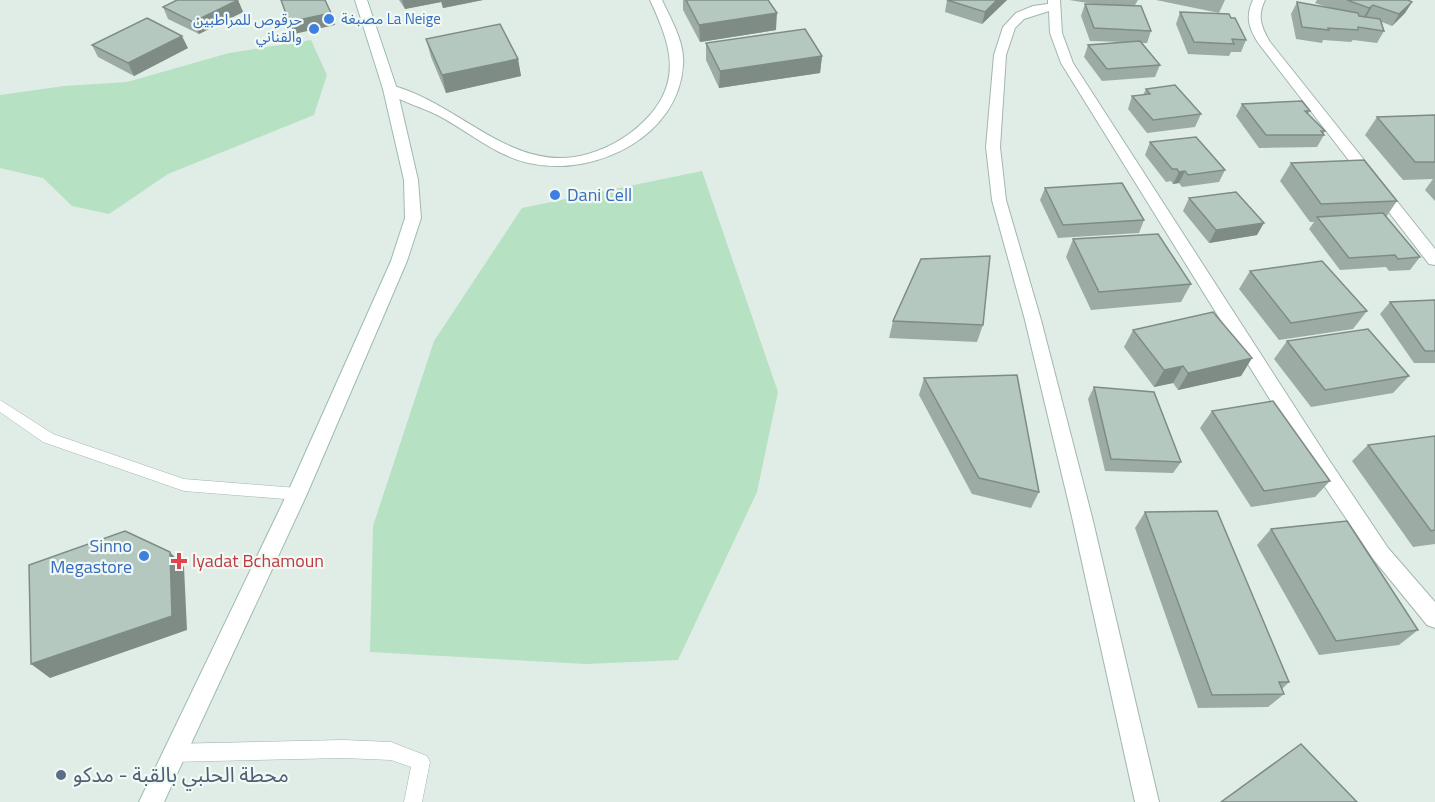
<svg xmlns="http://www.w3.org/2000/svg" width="1435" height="802" font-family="'Titillium Web','Noto Sans Arabic',sans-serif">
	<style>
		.green { fill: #b6e1c2 }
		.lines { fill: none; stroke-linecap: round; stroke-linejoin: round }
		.service-casing { stroke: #a2b5af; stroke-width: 1 }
		.minor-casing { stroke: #a2b5af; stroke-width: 2 }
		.secondary-casing { stroke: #9dbab0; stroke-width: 2 }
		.service { fill: #fff; fill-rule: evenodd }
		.minor { fill: #fff; fill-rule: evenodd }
		.secondary { fill: #fff; fill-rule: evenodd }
		.wall { fill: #9caca5 }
		.shaded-wall { fill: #7f8c86 }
		.building { fill: #b5c8c0; stroke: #7f8c86; stroke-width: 1.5 }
		.shop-dot { fill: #3f7fe0; stroke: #f1f9f5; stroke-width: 2 }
		.health-dot { fill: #e0444e; stroke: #f1f9f5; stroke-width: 2 }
		.service-dot { fill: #5c6f8a; stroke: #f1f9f5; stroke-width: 2 }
		.labels { text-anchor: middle; stroke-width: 4.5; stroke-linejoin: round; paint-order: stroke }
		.far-shop-label { font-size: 15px; fill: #366cbe; stroke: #f1f9f5; text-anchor: start }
		.shop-label { font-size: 18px; fill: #366cbe; stroke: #f1f9f5; text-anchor: start }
		.health-label { font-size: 18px; fill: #be3a42; stroke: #f1f9f5; text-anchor: start }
		.near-service-label { font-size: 21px; fill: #4e5e75; stroke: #f1f9f5; text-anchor: start }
	</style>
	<rect width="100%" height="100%" fill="#e0ede7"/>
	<path class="green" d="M311 40 327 75 314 115 168 174 109 214 72 206 43 178 0 168V95L64 86 127 82 229 53Z
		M702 171 778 392 757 492 678 660 586 664 370 652 373 526 434 341 522 208Z"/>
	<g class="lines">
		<g class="service-casing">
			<path id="service" d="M0 400 53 434 184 479 297 488 302 490 304 494 302 498 297 500 184 491 43 442 0 412Z
				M343 740 391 742 427 756 430 762 422 802H404L411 767 391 760 343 758 172 762 166 759 163 753 166 747 172 744Z"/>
		</g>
		<g class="minor-casing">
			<path id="minor" d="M650 0H662C671 20 685 42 683 65 679 135 598 176 534 164 498 158 471 133 441 117 426 108 394 100 383 89L390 85C459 102 513 176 588 154 612 147 633 134 650 115 683 77 669 41 650 0Z
				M1048 0H1060L1062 33 1073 63 1329 460 1388 548 1435 602V628L1427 625 1374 560 1315 472 1061 63 1050 33 1049 11 1024 19 1015 28 1006 55 1000 147 1006 200 1041 320 1092 517 1159 802H1135L1072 517 1025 320 992 200 986 147 994 55 1003 27 1016 13 1033 6 1048 4Z
				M1253 0H1265C1257 16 1261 27 1270 42L1435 249V265L1429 264 1259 44C1249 29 1245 17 1253 0Z"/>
		</g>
		<g class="secondary-casing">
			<path id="secondary" d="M355 0H367L397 89 418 180 421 218 407 261 307 494 164 802H139L287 494 391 261 405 218 404 180 383 89Z"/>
		</g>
		<use href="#service" class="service"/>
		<use href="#minor" class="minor"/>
		<use href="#secondary" class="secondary"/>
	</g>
	<path class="wall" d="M238 0 243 12 199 34 168 19 163 7Z
		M399 0H483L443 8 441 2 405 9Z
		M683 0H768L776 30 700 42 683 10Z
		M947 0H1007L982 24 945 12Z
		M1069 0H1138L1135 5 1151 31 1147 43H1142L1160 65 1155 77 1102 81 1084 57 1088 45 1124 42 1090 41 1081 16 1085 4H1094Z
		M1156 0H1225L1219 13Z
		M1317 0H1408L1412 2 1405 13 1392 26 1382 22 1384 31 1377 43 1353 40 1351 42 1323 40 1322 43 1296 39 1291 14 1297 2 1330 8 1315 3Z
		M1180 12 1231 18 1246 40 1241 52H1231L1229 56 1188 54 1176 24Z
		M426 39 518 59 521 76 446 93 431 57Z
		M706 43 822 56 820 73 719 88 706 60Z
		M92 45 188 48 134 76 98 57Z
		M1146 89 1201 114 1195 127 1147 133 1128 109 1132 96 1143 95Z
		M1242 104 1310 111 1308 114 1325 131 1323 134 1324 135 1317 147 1259 148 1236 116Z
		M1435 115V201L1425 190 1433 179 1403 180 1365 135 1377 117Z
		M1150 142 1225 170 1219 182 1182 187 1179 183 1173 184 1171 181 1166 182 1145 155Z
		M1291 163 1397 201 1386 217 1420 257 1410 270 1389 271 1386 267 1340 270 1309 229 1314 222H1310L1280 181Z
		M1045 188 1144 220 1139 233 1058 238 1040 200Z
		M1189 198 1257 235 1209 243 1183 211Z
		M1073 239 1191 284 1181 302 1091 310 1066 257Z
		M1250 271 1367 311 1353 329 1279 340 1239 289Z
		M1435 300V363H1414L1380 314 1390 302Z
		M893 321 983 325 977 342 889 338Z
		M1133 330 1252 358 1241 376 1178 390 1173 383 1154 387 1124 347Z
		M1287 341 1409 376 1393 393 1311 407 1274 359Z
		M924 378 1039 492 1031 508 972 494 919 395Z
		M1094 387 1181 462 1173 473 1105 471 1088 399Z
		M1212 411 1330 481 1315 497 1251 507 1200 428Z
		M1435 436V544L1413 547 1352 461 1368 445Z
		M1145 512 1289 682 1282 689 1284 694 1268 707 1198 708 1135 528Z
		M1271 529 1418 630 1399 645 1319 655 1257 545Z"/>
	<path class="shaded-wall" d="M238 0 243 12 199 34 193 22Z
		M402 0H441V2L405 9Z
		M441 0H483L443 8Z
		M997 0H1007L982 24 985 12Z
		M1412 2 1405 13 1392 26 1399 14Z
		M1373 5 1366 17 1362 20 1369 8Z
		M331 13 335 25 294 34 289 22Z
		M777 13 776 30 700 42 699 25Z
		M182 36 188 48 134 76 128 63Z
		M822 56 820 73 719 88 720 71Z
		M518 59 521 76 446 93 442 75Z
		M1185 171 1179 183 1173 184 1179 172Z
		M1264 223 1257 235 1209 243 1216 230Z
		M1252 358 1241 376 1178 390 1188 373Z
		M1183 366 1173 383 1154 387 1164 370Z
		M170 552 184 567 187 630 50 678 31 664Z"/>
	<path class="building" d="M177 0H238L193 22 163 7Z
		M281 0H325L331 13 289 22Z
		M686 0H768L777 13 699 25Z
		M947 0H997L985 12Z
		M1347 0H1408L1412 2 1399 14 1373 5 1369 8Z
		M1297 2 1358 13 1359 16 1380 19 1384 31 1358 27V30L1328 28 1329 30 1302 27Z
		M1085 4 1141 6 1151 31 1094 28Z
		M1180 12 1229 14 1231 18H1235L1246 40 1232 39 1234 44 1194 42Z
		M147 18 182 36 128 63 92 45Z
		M500 24 518 59 442 75 426 39Z
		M805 29 822 56 720 71 706 43Z
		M1140 41 1160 65 1107 69 1088 45Z
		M1175 85 1201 114 1153 120 1132 96 1150 94 1146 89Z
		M1302 101 1310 111H1305L1325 131H1321L1324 135H1266L1242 104Z
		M1435 115V162H1415L1377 117Z
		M1196 137 1225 170 1188 175 1185 171 1179 172 1177 169H1172L1150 142Z
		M1364 160 1397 201 1321 204 1291 163Z
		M1122 183 1144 220 1063 225 1045 188Z
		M1236 192 1264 223 1216 230 1189 198Z
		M1383 213 1420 257 1398 259 1395 255 1349 258 1317 217Z
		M1158 234 1191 284 1099 292 1073 239Z
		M990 256 983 325 893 321 921 259Z
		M1322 261 1367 311 1291 323 1250 271Z
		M1435 300V351H1425L1390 302Z
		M1213 312 1252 358 1188 373 1183 366 1164 370 1133 330Z
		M1368 329 1409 376 1325 390 1287 341Z
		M1017 375 1039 492 979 478 924 378Z
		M1094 387 1154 392 1181 462 1111 459Z
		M1273 401 1330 481 1264 491 1212 411Z
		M1435 436V530L1431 531 1368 445Z
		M1217 511 1289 682H1279L1284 694 1212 695 1145 512Z
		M1347 521 1418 630 1336 641 1271 529Z
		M125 531 170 552 172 616 31 664 29 565Z
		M1301 744 1357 802H1221Z"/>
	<g class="shop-dot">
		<circle cx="329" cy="19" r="6"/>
		<circle cx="314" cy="29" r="6"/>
		<circle cx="555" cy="195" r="6"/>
		<circle cx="144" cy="556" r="6"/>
	</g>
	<path class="health-dot" d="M176 552h6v6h6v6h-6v6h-6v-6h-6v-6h6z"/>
	<circle class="service-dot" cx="61" cy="775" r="6"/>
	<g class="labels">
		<g class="far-shop-label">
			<text x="341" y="24">مصبغة La Neige</text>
			<text x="302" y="25" text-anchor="end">حرقوص للمراطبين<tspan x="302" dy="17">والقناني</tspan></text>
		</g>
		<g class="shop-label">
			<text x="567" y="201">Dani Cell</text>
			<text x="132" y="552" text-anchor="end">Sinno<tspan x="132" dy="21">Megastore</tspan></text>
		</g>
		<g class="health-label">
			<text x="192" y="567">lyadat Bchamoun</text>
		</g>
		<g class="near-service-label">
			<text x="73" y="782">محطة الحلبي بالقبة - مدكو</text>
		</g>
	</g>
</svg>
